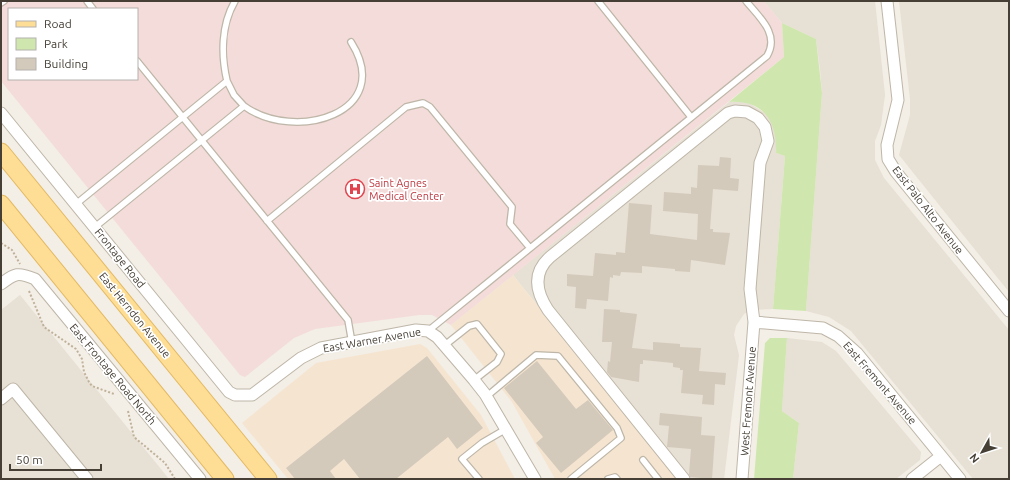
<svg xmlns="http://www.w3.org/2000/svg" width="1010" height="480" font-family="Ubuntu,sans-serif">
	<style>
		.residential { fill: #e7e0d4 }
		.commercial { fill: #f5e5d0 }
		.medical { fill: #f3dcd9; fill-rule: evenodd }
		.green { fill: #cfe7ae }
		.building { fill: #d4cabb }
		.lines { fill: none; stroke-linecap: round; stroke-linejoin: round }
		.lane-casing { stroke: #beb6a8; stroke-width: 8 }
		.street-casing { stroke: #beb6a8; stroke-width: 13 }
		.primary-casing { stroke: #e3ba63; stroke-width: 19 }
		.path { stroke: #c0b19a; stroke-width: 2; stroke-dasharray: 2 2; stroke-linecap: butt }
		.lane { stroke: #fff; stroke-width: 5.5 }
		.street { stroke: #fff; stroke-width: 11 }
		.primary { stroke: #fedd94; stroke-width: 17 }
		.labels { text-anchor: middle; stroke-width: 3.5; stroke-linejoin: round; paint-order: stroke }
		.health-label { font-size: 11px; fill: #be3a42; stroke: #fff; text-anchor: start }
		.street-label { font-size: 11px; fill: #453f35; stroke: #fff }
	</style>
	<rect width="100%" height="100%" fill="#f3eee6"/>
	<path class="residential" d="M764 1H875L885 95 881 125 875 141V160L884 178 1009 330V479H973L851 331 829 317 806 311 822 93 820 69 816 39 782 23Z
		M899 1H1009V292L899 155 910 115V99Z
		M729 102H747L767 114 773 123 776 138V153L785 156 773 309 751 310 744 314 736 326 734 335 739 355 724 479H678L513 275Z
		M20 295 169 479H1V310Z
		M787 338 822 342 836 351 921 452 920 460 896 479H793L799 423 782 411Z"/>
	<path class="commercial" d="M513 275 678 479H555L512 402 451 325Z
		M420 344 427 348 481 415 515 479H288L242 423 316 363Z"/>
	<path class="medical" d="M1 1H764L782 23 784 57 451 325 432 315H419L315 329 294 338 245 377 240 375 1 81ZM9 9H137V79H9Z"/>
	<path class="green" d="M782 23 816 39 822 93 806 311 773 309 785 156 776 153C777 121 764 100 729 102L784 57Z
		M770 338H787L782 411 799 423 793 479H754L765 343Z"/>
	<path class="building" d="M720 157 731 158 730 178 739 179 738 191 713 189 710 229H713V232L730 233 725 265 691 260 690 272 675 271V269L642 266V273L621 272 620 276 613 275V278L610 277 608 301 587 299 586 309 575 308 576 287 567 286V274L593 276 595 253 616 255V252L625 253 629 203 652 205 650 234 697 240 698 214 663 211 664 192 691 194V187L697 188 698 165 719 166Z
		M604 309 620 310V312L637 314 632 348 653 350V342L680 344V347L701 348 699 371 726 373 725 385 715 384 714 405 702 404 703 395 681 393 683 370H680V368L673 367V363L643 360V364H640L639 382 611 377 607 372 608 361 610 362 612 342H602Z
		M427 356 483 428 457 449 448 437 396 479H360L344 459 330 471 336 479H295L286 468Z
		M537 361 576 409 588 400 613 430 561 473 536 443 543 437 504 388Z
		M660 413 702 417 701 435 715 436 712 479 690 477 689 474 691 449 667 447 669 426 659 425Z"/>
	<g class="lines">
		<g class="lane-casing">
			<path id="lane" d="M87 1 93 9
				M598 1 691 117
				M1 3 4 1
				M137 61 348 320 352 343
				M227 81 234 95 244 106
				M76 204 227 81C221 55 221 25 235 1
				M267 221 406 107 423 103 430 107 512 207 510 224 530 248
				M95 227 244 106C295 143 396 113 351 42
				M428 331 767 56C780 34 759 17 746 1
				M445 345 469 326 477 324 501 354 497 362 474 380
				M486 397 536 355 558 356 617 428 621 438 571 479
				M643 460 658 479
				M479 479 462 459 482 443 506 429
				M608 479 615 477 617 479"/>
		</g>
		<g class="street-casing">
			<path id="street" d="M887 1 898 100 887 145 888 159 896 172 1009 311
				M1 113 229 392 235 395H252L301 358 321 348 416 330 428 331 437 337 474 380 485 394 535 479
				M1 284C15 273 18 272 35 279L200 479
				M754 322 823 328 838 336 857 353 960 479
				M1 399 13 389 87 479
				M684 479 548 310C536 292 532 273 550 257L728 113 735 111 747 112 758 118 765 127 768 141 760 163 750 289 754 322 742 479
				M912 479 941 456"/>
		</g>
		<g class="primary-casing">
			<path id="primary" d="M1 152 268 479
				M1 204 225 479"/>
		</g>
		<path class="path" d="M1 243 12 250 20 264
			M29 291 44 327 76 349 82 359 84 372 89 382 92 386 114 394
			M128 411 134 437 165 463 175 479"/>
		<use href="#lane" class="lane"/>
		<use href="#street" class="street"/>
		<use href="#primary" class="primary"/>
	</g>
	<defs>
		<g id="hospital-ring" transform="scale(1)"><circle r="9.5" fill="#fff" stroke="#e0444e" stroke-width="1.5"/><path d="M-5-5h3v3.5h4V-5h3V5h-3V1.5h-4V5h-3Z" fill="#e0444e"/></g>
	</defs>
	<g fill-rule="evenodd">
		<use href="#hospital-ring" x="355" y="189"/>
	</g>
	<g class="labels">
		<g class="health-label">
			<text x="369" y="187">Saint Agnes<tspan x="369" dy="13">Medical Center</tspan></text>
		</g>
		<g class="street-label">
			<text transform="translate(928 210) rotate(52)" y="4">East Palo Alto Avenue</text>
			<text transform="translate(120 258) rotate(51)" y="4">Frontage Road</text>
			<text transform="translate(135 315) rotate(51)" y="4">East Herndon Avenue</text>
			<text transform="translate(372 340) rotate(-10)" y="4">East Warner Avenue</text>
			<text transform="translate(113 374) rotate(50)" y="4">East Frontage Road North</text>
			<text transform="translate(880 383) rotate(49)" y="4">East Fremont Avenue</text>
			<text transform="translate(748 401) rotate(-86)" y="4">West Fremont Avenue</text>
		</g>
	</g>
	<rect width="1010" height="480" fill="none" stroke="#453f35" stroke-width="4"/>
	<rect x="8" y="8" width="130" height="72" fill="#ffffff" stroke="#b5b2ae"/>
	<rect x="16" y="21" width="20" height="6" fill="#fedd94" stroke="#b5b2ae"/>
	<text x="44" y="28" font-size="12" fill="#453f35">Road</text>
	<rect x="16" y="38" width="20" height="12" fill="#cfe7ae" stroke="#b5b2ae"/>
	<text x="44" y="48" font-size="12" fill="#453f35">Park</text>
	<rect x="16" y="58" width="20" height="12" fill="#d4cabb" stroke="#b5b2ae"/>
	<text x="44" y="68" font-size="12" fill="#453f35">Building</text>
	<g transform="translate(982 452) rotate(231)" stroke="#ffffff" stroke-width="3" paint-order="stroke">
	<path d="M0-3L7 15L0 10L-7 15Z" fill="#453f35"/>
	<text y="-6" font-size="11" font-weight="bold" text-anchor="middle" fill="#453f35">N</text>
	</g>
	<path d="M10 464v6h91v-6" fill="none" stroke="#453f35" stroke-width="2"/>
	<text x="16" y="464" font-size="12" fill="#453f35" stroke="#ffffff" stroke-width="3" paint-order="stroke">50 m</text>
</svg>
